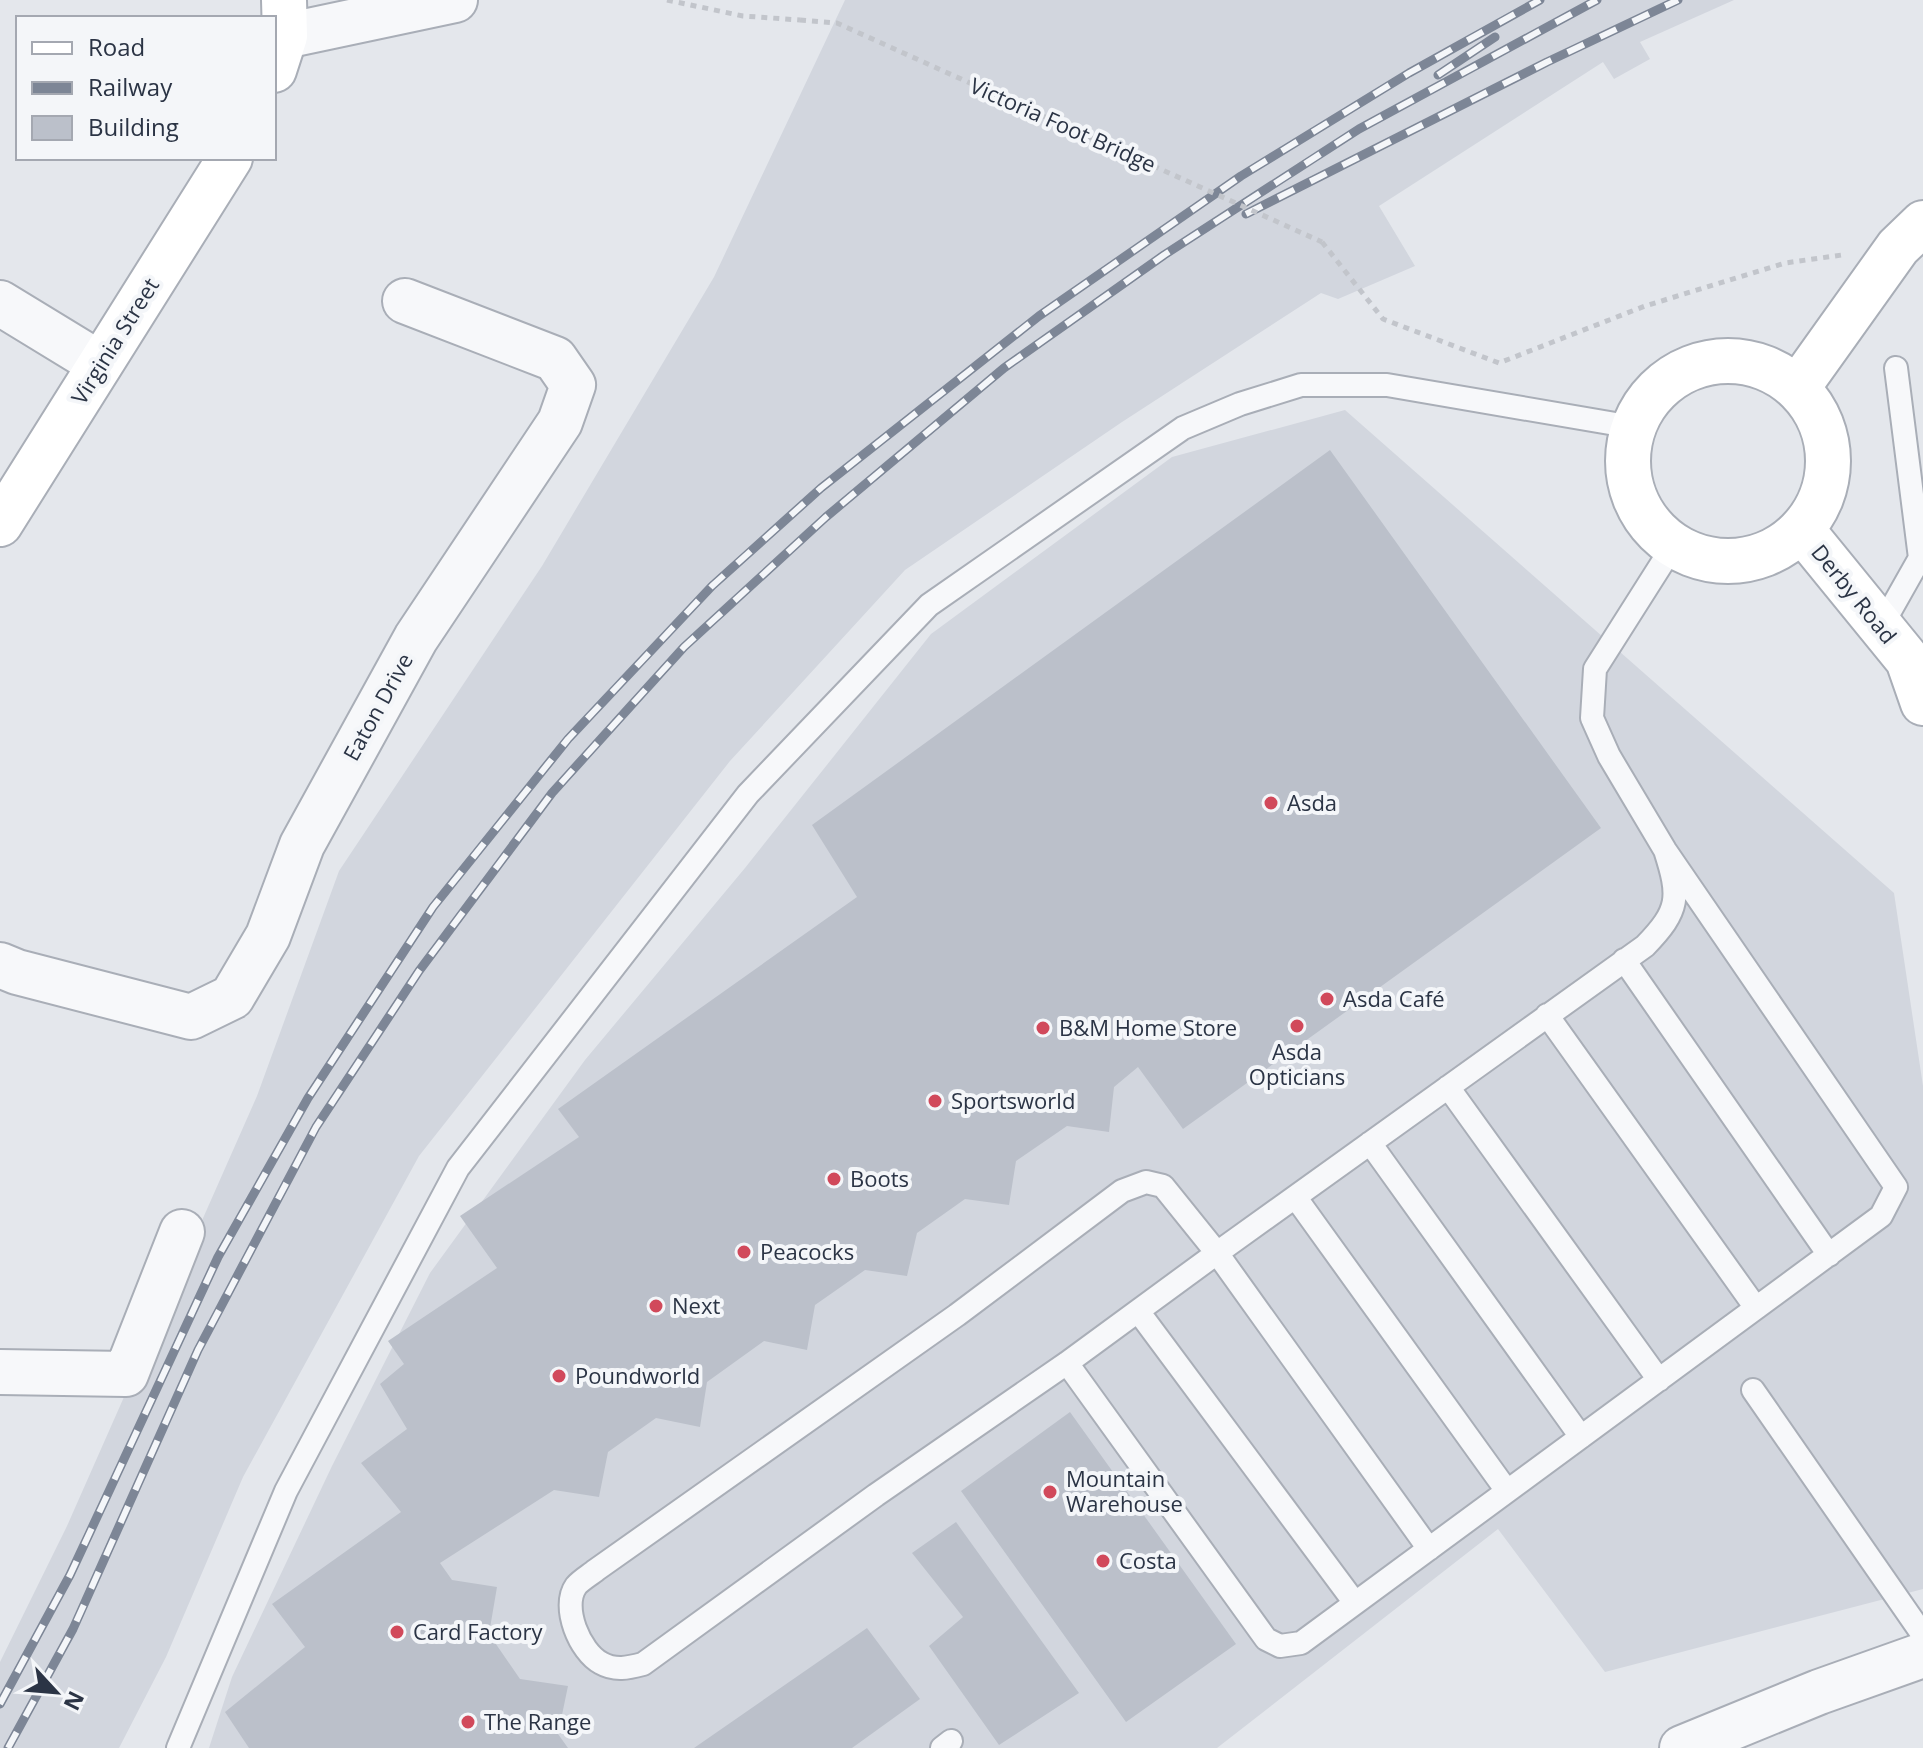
<svg xmlns="http://www.w3.org/2000/svg" width="1923" height="1748" font-family="'Open Sans',sans-serif">
	<style>
		.built { fill: #d2d6de }
		.building { fill: #bbc0ca }
		.lines { fill: none; stroke-linecap: round; stroke-linejoin: round }
		.lane-casing { stroke: #a9aeb7; stroke-width: 26 }
		.street-casing { stroke: #a9aeb7; stroke-width: 48 }
		.secondary-casing { stroke: #a9aeb7; stroke-width: 48 }
		.path { stroke: #c2c5cb; stroke-width: 5; stroke-dasharray: 6 6; stroke-linecap: butt }
		.lane { stroke: #f7f8fa; stroke-width: 22 }
		.street { stroke: #f7f8fa; stroke-width: 44 }
		.secondary { stroke: #fff; stroke-width: 44 }
		.rail-casing { stroke: #7d8696; stroke-width: 9 }
		.rail { stroke: #f4f6f9; stroke-width: 6; stroke-dasharray: 18; stroke-linecap: butt }
		.path-bridge { stroke: #c2c5cb; stroke-width: 5; stroke-dasharray: 6 6; stroke-linecap: butt }
		.poi-dot { fill: #d1495b; stroke: #f4f6f9; stroke-width: 3 }
		.labels { text-anchor: middle; stroke-width: 8; stroke-linejoin: round; paint-order: stroke }
		.street-label { font-size: 22px; fill: #2b3445; stroke: #f4f6f9 }
		.poi-label { font-size: 22px; fill: #2b3445; stroke: #f4f6f9; text-anchor: start }
	</style>
	<rect width="100%" height="100%" fill="#e4e7ec"/>
	<path class="built" d="M845 0H1734L1640 42 1650 59 1614 79 1603 62 1379 206 1415 266 1338 299 1321 293 1122 422 905 570 730 761 419 1156 243 1477 166 1657 119 1748H0V1662L67 1526 257 1096 339 871 542 566 714 277Z
		M1345 410 1894 893 1923 1086V1589L1605 1672 1498 1529 1217 1748H209L232 1677 332 1466 430 1273 585 1060 745 868 931 634 1172 457Z"/>
	<path class="building" d="M1330 450 1601 828 1183 1129 1138 1067 1114 1087 1109 1132 1067 1126 1016 1161 1009 1205 965 1199 917 1233 907 1276 865 1270 815 1305 807 1350 764 1341 707 1382 700 1427 656 1418 608 1452 599 1497 554 1490 440 1563 452 1580 497 1587 489 1634 520 1679 568 1686 558 1734 568 1748H249L225 1712 305 1647 272 1604 401 1512 361 1463 407 1429 380 1384 404 1364 388 1341 497 1268 460 1216 579 1137 558 1109 857 897 812 825Z
		M1070 1412 1236 1644 1126 1722 961 1491Z
		M956 1522 1079 1693 999 1745 929 1646 963 1617 912 1553Z
		M867 1628 920 1699 852 1748H694Z"/>
	<g class="lines">
		<g class="lane-casing">
			<path id="lane" d="M1881 627 1920 558 1896 368
				M1624 960 1829 1255
				M1547 1015 1756 1308
				M1448 1087 1659 1380
				M1370 1143 1581 1437
				M1296 1198 1507 1491
				M1138 1311 1355 1603
				M1067 1363 1266 1639 1280 1646 1301 1643 1881 1216 1896 1187 1665 850 1609 756 1592 718 1595 669 1673 546
				M1753 1390 1923 1635
				M1429 1549 1217 1253 1067 1363 876 1495 643 1664C628 1668 615 1671 601 1663 580 1652 561 1607 576 1586 581 1580 590 1575 596 1570L957 1315 1122 1191 1146 1182 1163 1186 1217 1253 1645 946C1680 910 1680 897 1665 850
				M178 1748 286 1491 458 1168 748 794 929 605 1183 428 1240 404 1301 385H1387L1633 427
				M942 1748 951 1741"/>
		</g>
		<g class="street-casing">
			<path id="street" d="M285 36 455 0
				M0 303 100 364
				M0 965 17 972 191 1017 232 997 268 936 302 845 416 638 560 422 573 385 555 359 405 301
				M0 1372 126 1374 182 1232
				M1682 1748 1819 1692 1923 1655"/>
		</g>
		<g class="secondary-casing">
			<path id="secondary" d="M274 70 285 36 284 0
				M1628 461a100 100 0 1 1 200 0a100 100 0 1 1-200 0Z
				M1798 387 1898 247 1923 223
				M0 524 230 158
				M1802 530 1908 660 1923 703"/>
		</g>
		<path class="path" d="M667 0 743 16 800 20
			M1322 242 1383 319 1499 363 1645 306 1785 263 1842 255"/>
		<use href="#lane" class="lane"/>
		<use href="#street" class="street"/>
		<use href="#secondary" class="secondary"/>
		<g class="rail-casing">
			<path id="rail" d="M1438 75 1495 37
				M1246 214 1547 62 1678 0
				M0 1704 70 1575 218 1257 308 1098 433 907 568 739 712 586 821 488 1039 316 1241 176 1409 73 1540 0
				M8 1748 73 1629 198 1350 316 1127 419 971 552 793 684 647 826 517 1004 368 1164 255 1359 129 1597 0"/>
		</g>
		<use href="#rail" class="rail"/>
		<path class="path-bridge" d="M800 20 837 23 1322 242"/>
	</g>
	<g class="poi-dot">
		<circle cx="1271" cy="803" r="8"/>
		<circle cx="1327" cy="999" r="8"/>
		<circle cx="1297" cy="1026" r="8"/>
		<circle cx="1043" cy="1028" r="8"/>
		<circle cx="935" cy="1101" r="8"/>
		<circle cx="834" cy="1179" r="8"/>
		<circle cx="744" cy="1252" r="8"/>
		<circle cx="656" cy="1306" r="8"/>
		<circle cx="559" cy="1376" r="8"/>
		<circle cx="1050" cy="1492" r="8"/>
		<circle cx="1103" cy="1561" r="8"/>
		<circle cx="397" cy="1632" r="8"/>
		<circle cx="468" cy="1722" r="8"/>
	</g>
	<g class="labels">
		<g class="street-label">
			<text transform="translate(1063 125) rotate(24)" y="8">Victoria Foot Bridge</text>
			<text transform="translate(115 341) rotate(-58)" y="8">Virginia Street</text>
			<text transform="translate(1854 594) rotate(51)" y="8">Derby Road</text>
			<text transform="translate(378 707) rotate(-61)" y="8">Eaton Drive</text>
		</g>
		<g class="poi-label">
			<text x="1287" y="811">Asda</text>
			<text x="1343" y="1007">Asda Café</text>
			<text x="1059" y="1036">B&amp;M Home Store</text>
			<text x="1297" y="1060" text-anchor="middle">Asda<tspan x="1297" dy="25">Opticians</tspan></text>
			<text x="951" y="1109">Sportsworld</text>
			<text x="850" y="1187">Boots</text>
			<text x="760" y="1260">Peacocks</text>
			<text x="672" y="1314">Next</text>
			<text x="575" y="1384">Poundworld</text>
			<text x="1066" y="1487">Mountain<tspan x="1066" dy="25">Warehouse</tspan></text>
			<text x="1119" y="1569">Costa</text>
			<text x="413" y="1640">Card Factory</text>
			<text x="484" y="1730">The Range</text>
		</g>
	</g>
	<rect x="16" y="16" width="260" height="144" fill="#f4f6f9" stroke="#a4a8b1" stroke-width="2"/>
	<rect x="32" y="42" width="40" height="12" fill="#ffffff" stroke="#a4a8b1" stroke-width="2"/>
	<text x="88" y="56" font-size="24" fill="#2b3445">Road</text>
	<rect x="32" y="82" width="40" height="12" fill="#7d8696" stroke="#a4a8b1" stroke-width="2"/>
	<text x="88" y="96" font-size="24" fill="#2b3445">Railway</text>
	<rect x="32" y="116" width="40" height="24" fill="#bbc0ca" stroke="#a4a8b1" stroke-width="2"/>
	<text x="88" y="136" font-size="24" fill="#2b3445">Building</text>
	<g transform="translate(56 1692) rotate(116)" stroke="#f4f6f9" stroke-width="6" paint-order="stroke">
	<path d="M0-6L14 30L0 20L-14 30Z" fill="#2b3445"/>
	<text y="-12" font-size="22" font-weight="bold" text-anchor="middle" fill="#2b3445">N</text>
	</g>
</svg>
